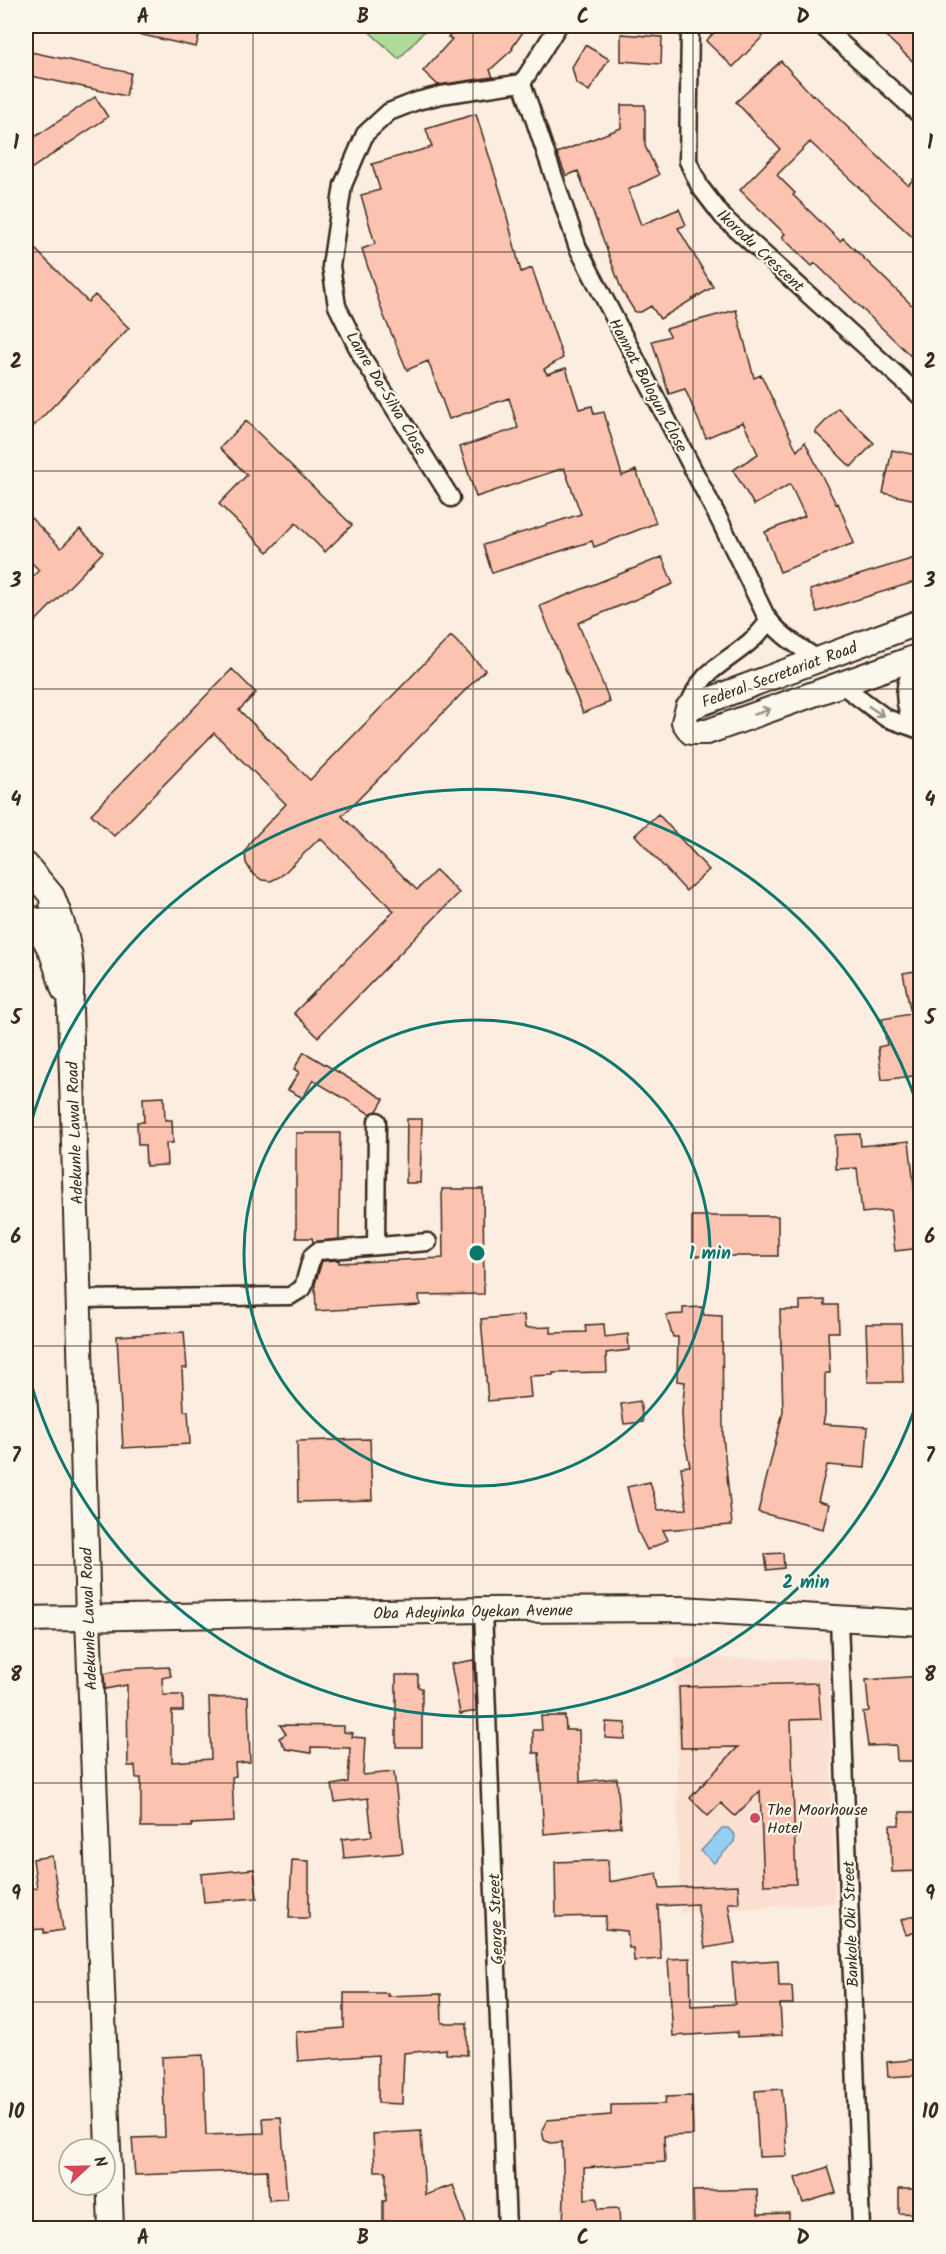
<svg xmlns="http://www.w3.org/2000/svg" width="946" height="2254" font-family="Kalam,sans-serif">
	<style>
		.built { fill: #fbe0d2 }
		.green { fill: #aedb9a; stroke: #74825c; stroke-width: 1.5 }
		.water { fill: #93cef3; stroke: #708c9e; stroke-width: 1.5 }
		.building { fill: #fcc3b1; stroke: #3b2a1e; stroke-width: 1.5 }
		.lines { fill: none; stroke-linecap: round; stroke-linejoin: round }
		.minor-casing { stroke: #3b2a1e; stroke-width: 21 }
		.secondary-casing { stroke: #3b2a1e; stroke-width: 28 }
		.minor { stroke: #fbf7ec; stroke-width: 16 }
		.secondary { stroke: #fbf7ec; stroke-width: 24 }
		.oneway { stroke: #9b9085 }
		.grid { fill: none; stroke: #3b2a1e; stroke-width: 1.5; stroke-opacity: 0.55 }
		.ring { fill: none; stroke: #0f766e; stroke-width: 3 }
		.poi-dot { fill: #d1495b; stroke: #fbf7ec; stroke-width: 2 }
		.labels { text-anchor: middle; stroke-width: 4.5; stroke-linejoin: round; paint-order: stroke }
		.street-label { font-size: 16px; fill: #3b2a1e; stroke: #fbf7ec }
		.poi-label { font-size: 16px; fill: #3b2a1e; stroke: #fbf7ec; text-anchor: start }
		.centre { fill: #0f766e; stroke: #fbf7ec; stroke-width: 3 }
		.ring-label { font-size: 18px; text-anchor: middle; font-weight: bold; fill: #0f766e; stroke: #fbf7ec; stroke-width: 4.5; stroke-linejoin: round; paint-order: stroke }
		.neatline { fill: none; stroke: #3b2a1e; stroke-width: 2 }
		.grid-label { font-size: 20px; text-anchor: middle; font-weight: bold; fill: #3b2a1e }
	</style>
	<rect width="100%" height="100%" fill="#fbede0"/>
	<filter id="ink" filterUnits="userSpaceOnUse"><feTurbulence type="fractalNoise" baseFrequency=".0167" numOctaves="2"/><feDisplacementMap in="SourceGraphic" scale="12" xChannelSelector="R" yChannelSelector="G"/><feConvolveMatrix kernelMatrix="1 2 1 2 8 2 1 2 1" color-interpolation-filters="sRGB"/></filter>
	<g filter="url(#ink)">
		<path class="built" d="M675 1658 828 1659 835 1903 680 1913Z"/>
		<path class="green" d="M363 26H429L399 59Z"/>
		<path class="water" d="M722 1828H728L735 1835 734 1842 714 1863 701 1851Z"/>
		<path class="building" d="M130 26H175L200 31 196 47 129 32Z
			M460 26H527L512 48 513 49 490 70 493 77 438 85 423 71 452 39 448 37Z
			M720 26H773L733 67 706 41Z
			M875 26H921V69Z
			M621 34 662 37 661 64 621 61Z
			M585 45 609 59 589 91 576 83 572 67Z
			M26 51 131 73 126 96 26 75Z
			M781 61 812 95 813 94 908 185 921 171V245L810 142 777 175 795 193 793 195 840 241 843 238 921 314V366L815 263 812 266 782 237 785 234 740 190 780 149 736 102Z
			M95 97 108 117 26 172V143Z
			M621 105H645V146L659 175 628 190 641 225 679 209 686 225 678 228 713 287 660 319 651 306 641 312H635L622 291 578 171 566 176 557 153 621 128Z
			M476 114 502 197 521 272 532 268 563 358 544 369 547 374 566 368 579 409 592 406 594 414 604 412 622 476 636 470 656 523 594 547 592 541 492 573 483 545 581 514 564 468 476 497 460 447 518 428 509 398 449 419 428 361 407 370 383 314 362 249 375 244 361 195 380 190 372 164 432 147 426 129Z
			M26 240 88 302 95 295 129 328 26 434Z
			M736 310 754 378 761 375 797 451 805 442 836 504 838 503 854 543 780 572 765 532 805 516 790 484 754 505 733 470 758 454 743 422 706 438 685 389 669 394 652 341 670 336 666 329Z
			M838 408 874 443 851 467 815 432Z
			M246 421 352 525 325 552 296 523 268 552 219 504 247 475 220 448Z
			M892 450 921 456V501L883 493Z
			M26 513 61 548 80 529 103 552 26 631V584L39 570 26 557Z
			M921 556V580L817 612 810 590Z
			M662 557 673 584 578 623 610 702 583 713 540 606Z
			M451 636 485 670 342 816 417 890 436 870 459 893 318 1037 294 1013 394 911 320 838 281 876 271 881 262 880 252 873 246 863 245 852 251 841 286 804 214 733 114 836 91 814 232 669 256 693 239 710 310 780Z
			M658 814 709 870 686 891 635 835Z
			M921 970V1075L882 1080 878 1047 887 1045 882 1019 911 1014 903 973Z
			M304 1052 384 1099 377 1111 370 1114 313 1080 303 1098 288 1090 299 1072 294 1069Z
			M164 1097 165 1120H172L173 1143H166L167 1165 146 1166 145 1145H138L137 1122H144L143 1098Z
			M407 1119H422L420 1183H406Z
			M296 1133H340L339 1239 313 1242 312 1238H296Z
			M860 1134 861 1146 909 1141 921 1248 895 1251 890 1210 862 1213 857 1168 836 1169 835 1135Z
			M442 1189H483L484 1294 419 1295 420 1305 316 1311 315 1284 322 1261 339 1260V1263L443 1258Z
			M692 1216H778V1256H692Z
			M825 1300V1305H838L839 1332H828L830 1373H825V1414L823 1424 868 1427 865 1468 827 1465 818 1501 829 1504 823 1529 758 1512 783 1412 780 1310H800V1301Z
			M702 1307 704 1315 722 1316 723 1436 732 1525 663 1530 668 1540 647 1550 638 1532 627 1487 650 1482 658 1510 687 1509 681 1467 690 1466 683 1433 682 1411 685 1382 677 1381 678 1337H673L666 1315 683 1314V1308Z
			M524 1315 525 1328 551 1327V1333L586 1332 585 1325 604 1324 605 1337 628 1334 629 1350 606 1353 607 1372 553 1373V1375L529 1376 531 1397 488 1401 481 1319Z
			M866 1324H901L903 1382H868Z
			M184 1332 187 1368H182L184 1411H188L190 1444 123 1448 117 1336Z
			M640 1401 643 1422 624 1424 621 1404Z
			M370 1439 372 1500 298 1502 297 1441Z
			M783 1553 784 1568 767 1570 765 1554Z
			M474 1660 476 1711 460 1714 451 1664Z
			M169 1667 171 1676 162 1678 163 1695H183V1711H172V1762L211 1759 209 1698 248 1697 250 1762 235 1763 236 1776 232 1777 234 1822 192 1824V1827H141V1778H136L135 1766H128L127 1685 105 1689 104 1674 124 1669Z
			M396 1675H418V1687L422 1688V1747H396Z
			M921 1676V1761H897L896 1745 868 1746 863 1712 869 1711 866 1680Z
			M818 1683 821 1719 791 1720 796 1884 764 1885 760 1791 735 1816 721 1803 708 1816 690 1798 738 1747 681 1748 679 1687Z
			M541 1716H565L566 1730H579L580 1782 617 1778 621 1827 544 1834 539 1753H533V1730H542Z
			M606 1722 626 1723 625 1739 605 1738Z
			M280 1725 344 1726V1732L353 1733 352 1737 365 1738 363 1775 394 1772 403 1853 344 1858 342 1839 372 1836 368 1798 335 1802 332 1785 348 1782 350 1748 311 1747V1753L286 1749 279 1738 286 1734Z
			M900 1812H921V1871L892 1872 890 1825H899Z
			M52 1856 63 1930 44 1933V1929L26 1930V1889L37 1888 33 1859Z
			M292 1860 309 1861V1918H289Z
			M608 1860 609 1882 657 1873 660 1888 738 1885 739 1903H728L735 1943 705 1948 697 1904 658 1906 661 1959 634 1961 633 1948H629L627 1931 605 1929 606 1916 556 1917 555 1862Z
			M254 1869 257 1898 204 1902 201 1874Z
			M921 1913V1930L906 1935 901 1920Z
			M690 1958 691 2006 735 2004 732 1963 778 1960 779 1986H792L793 2004H780L782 2035 737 2037V2032L673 2036 668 1959Z
			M344 1993H388L387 1996 441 1994 442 2023H467V2055L446 2054V2049L404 2053 402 2104 378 2103V2055L298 2061 296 2032 344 2028Z
			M203 2055 206 2135 264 2133 263 2118 281 2117 287 2199 269 2200 267 2170 135 2175 132 2138 165 2137 162 2057Z
			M921 2059V2075L888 2077 887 2062Z
			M782 2089 787 2156 759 2157 755 2091Z
			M692 2096 693 2135 664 2136 665 2162 584 2168 585 2199 597 2198 598 2209 619 2208 620 2229H563L564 2193 562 2142 550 2143 544 2140 542 2130 547 2120 611 2115V2105L665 2104 666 2097Z
			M421 2131 425 2195 453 2185 468 2229H404V2221H383V2201H386V2171H375L373 2134Z
			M828 2167 836 2193 803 2203 795 2178Z
			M757 2189 758 2214 789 2213V2229H694L693 2191Z
			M899 2189H921V2214L899 2213Z"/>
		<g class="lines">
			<g class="minor-casing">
				<path id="minor" d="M690 26 688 161 700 187 723 217 920 396
					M822 26 920 115
					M522 83 578 248 721 523 765 614C777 634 800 647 819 660
					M522 83 558 26
					M451 498 362 357 337 306 331 266 343 185 365 134 389 112 417 101 441 95 522 83
					M842 685 886 718 920 730
					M688 708C700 669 726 664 753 639 759 634 764 627 769 621
					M915 727C900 701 903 681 919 657
					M376 1246 377 1121
					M79 1299 290 1296 303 1288 312 1256 318 1251 428 1242
					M483 1610 507 2228
					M839 1619 861 2228"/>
			</g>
			<g class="secondary-casing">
				<path id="secondary" d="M920 622 688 708 684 722 691 732H707L920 656
					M26 865 52 896 53 912
					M52 896C69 938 74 964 70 1009L88 1617 111 2228
					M34 919 52 953 64 990
					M26 1619 483 1610 681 1609 920 1623"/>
			</g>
			<use href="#minor" class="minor"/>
			<use href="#secondary" class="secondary"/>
		</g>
		<defs><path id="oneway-shaft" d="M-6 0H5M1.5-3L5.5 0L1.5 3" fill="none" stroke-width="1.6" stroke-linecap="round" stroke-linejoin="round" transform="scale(1.5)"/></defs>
		<g class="oneway">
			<use href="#oneway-shaft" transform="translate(876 711) rotate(34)"/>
			<use href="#oneway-shaft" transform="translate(762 712) rotate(-19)"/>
		</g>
	</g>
	<path class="grid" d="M253 26V2228M473 26V2228M693 26V2228M26 252H920M26 471H920M26 689H920M26 908H920M26 1127H920M26 1346H920M26 1565H920M26 1783H920M26 2002H920"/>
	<g class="ring">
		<circle cx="477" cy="1253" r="233"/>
		<path d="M920 1393A465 465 0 0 1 26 1365M26 1141A465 465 0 0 1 920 1113"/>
	</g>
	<circle class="poi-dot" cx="755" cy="1818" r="6"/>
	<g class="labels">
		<g class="street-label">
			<text transform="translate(761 250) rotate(43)" y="6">Ikorodu Crescent</text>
			<text transform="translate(649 385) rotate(62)" y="6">Hannat Balogun Close</text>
			<text transform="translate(387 393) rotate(59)" y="6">Lanre Da-Silva Close</text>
			<text transform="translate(779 674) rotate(-20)" y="6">Federal Secretariat Road</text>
			<text transform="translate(74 1133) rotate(-92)" y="6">Adekunle Lawal Road</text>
			<text transform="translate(473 1611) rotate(-1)" y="6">Oba Adeyinka Oyekan Avenue</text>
			<text transform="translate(88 1619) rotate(-92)" y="6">Adekunle Lawal Road</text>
			<text transform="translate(495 1919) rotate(-92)" y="6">George Street</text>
			<text transform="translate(850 1924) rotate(-92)" y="6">Bankole Oki Street</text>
		</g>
		<g class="poi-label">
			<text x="767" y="1815">The Moorhouse<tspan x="767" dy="18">Hotel</tspan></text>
		</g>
	</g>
	<circle cx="477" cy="1253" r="9" class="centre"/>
	<g class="ring-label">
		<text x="710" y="1259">1 min</text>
		<text x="806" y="1588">2 min</text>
	</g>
	<rect width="946" height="2254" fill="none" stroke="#fbf7ec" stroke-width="66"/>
	<g transform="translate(87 2167) rotate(68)"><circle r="28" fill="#fbf7ec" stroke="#aea59a" stroke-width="1.5"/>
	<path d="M0-4.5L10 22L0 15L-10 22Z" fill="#d1495b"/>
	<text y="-9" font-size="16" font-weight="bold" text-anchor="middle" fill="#3b2a1e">N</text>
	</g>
	<rect x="33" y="33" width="880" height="2188" class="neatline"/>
	<g class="grid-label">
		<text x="143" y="23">A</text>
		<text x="363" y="23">B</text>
		<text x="583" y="23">C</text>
		<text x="803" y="23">D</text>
		<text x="16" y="149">1</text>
		<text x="930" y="149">1</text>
		<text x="16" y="368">2</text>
		<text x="930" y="368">2</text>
		<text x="16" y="587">3</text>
		<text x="930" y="587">3</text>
		<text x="16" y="806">4</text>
		<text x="930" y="806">4</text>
		<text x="16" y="1024">5</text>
		<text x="930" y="1024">5</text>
		<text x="16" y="1243">6</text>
		<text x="930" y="1243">6</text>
		<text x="16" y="1462">7</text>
		<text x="930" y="1462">7</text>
		<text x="16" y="1681">8</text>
		<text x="930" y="1681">8</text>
		<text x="16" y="1900">9</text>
		<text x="930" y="1900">9</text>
		<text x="16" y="2118">10</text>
		<text x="930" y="2118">10</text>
		<text x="143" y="2244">A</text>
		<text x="363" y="2244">B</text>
		<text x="583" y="2244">C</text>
		<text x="803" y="2244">D</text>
	</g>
</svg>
